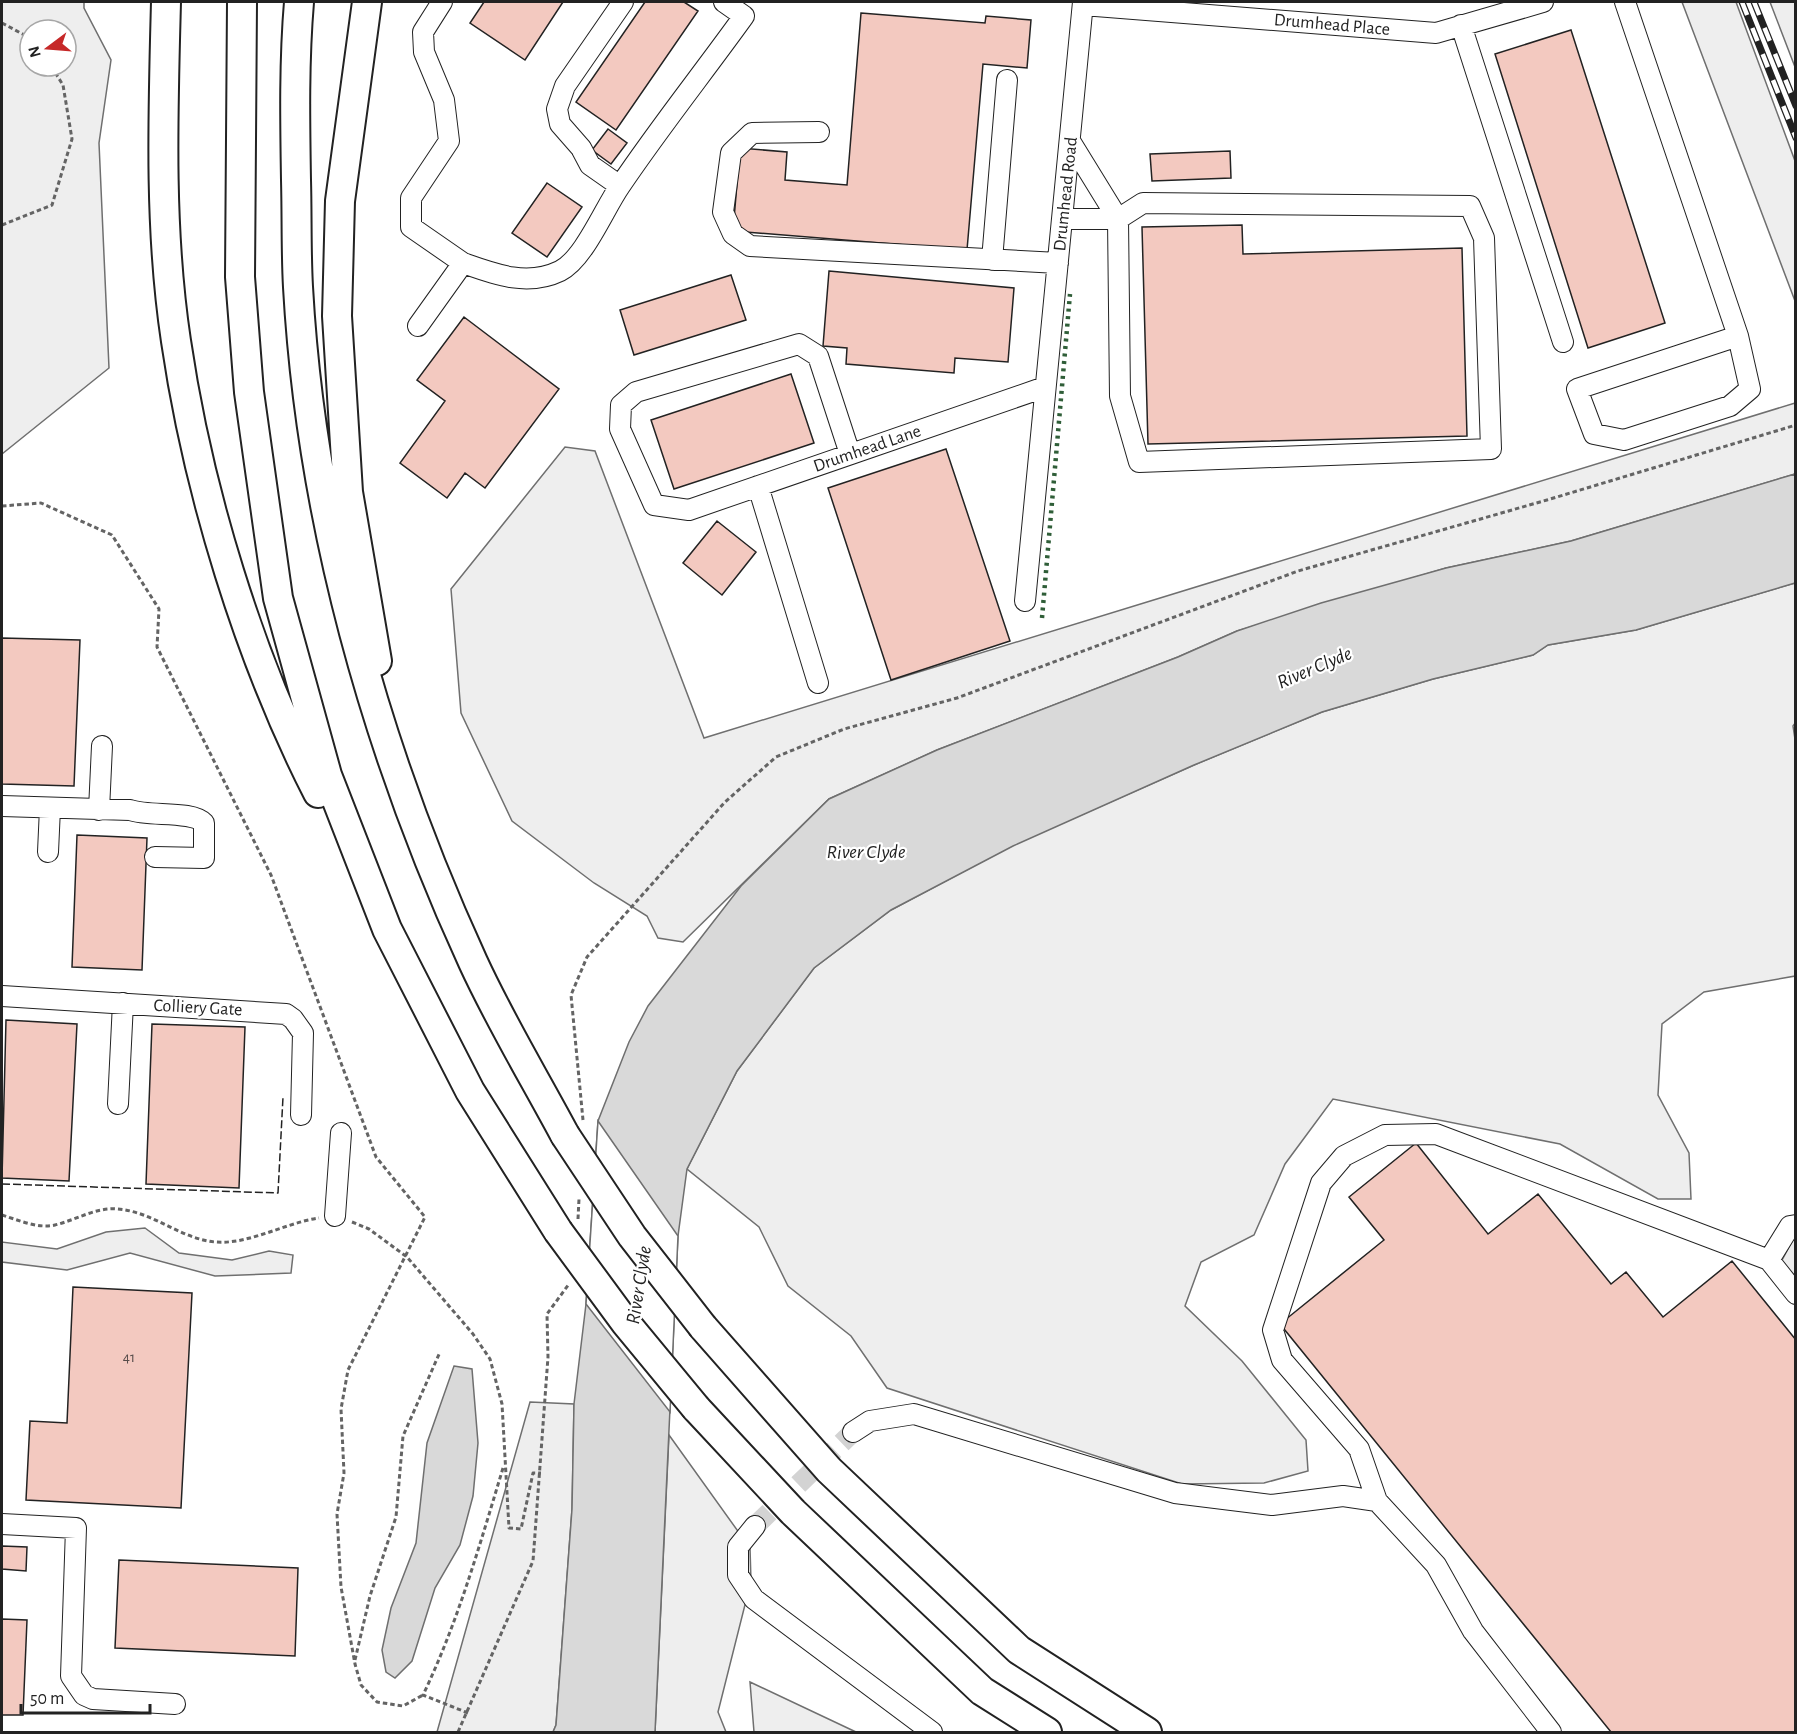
<svg xmlns="http://www.w3.org/2000/svg" width="1797" height="1734" font-family="'Alegreya Sans',sans-serif">
	<style>
		.green { fill: #eee; stroke: #6f6f6f; stroke-width: 1.5; fill-rule: evenodd }
		.parking { fill: #ededed; stroke: #6f6f6f; stroke-width: 1.5 }
		.water { fill: #d9d9d9; stroke: #6f6f6f; stroke-width: 1.5 }
		.pier { fill: #fff; stroke: #6f6f6f; stroke-width: 1.5 }
		.building { fill: #f3c9c0; stroke: #222; stroke-width: 1.5 }
		.lines { fill: none; stroke-linecap: round; stroke-linejoin: round }
		.minor-tunnel { stroke: #d3d3d3; stroke-width: 20; stroke-dasharray: 20 10; stroke-linecap: butt }
		.minor-casing { stroke: #222; stroke-width: 22 }
		.highway-casing { stroke: #222; stroke-width: 32 }
		.path { stroke: #646464; stroke-width: 3; stroke-dasharray: 4.5 3; stroke-linecap: butt }
		.minor { stroke: #fff; stroke-width: 20 }
		.highway { stroke: #fff; stroke-width: 28 }
		.rail-casing { stroke: #222; stroke-width: 7 }
		.rail { stroke: #fff; stroke-width: 4.5; stroke-dasharray: 14; stroke-linecap: butt }
		.highway-bridge-casing { stroke: #222; stroke-width: 32; stroke-linecap: butt }
		.highway-bridge { stroke: #fff; stroke-width: 28 }
		.hedge { stroke: #2f5e38; stroke-width: 4.5; stroke-dasharray: 3 4.5; stroke-linecap: butt }
		.fence { stroke: #222; stroke-width: 1.5; stroke-dasharray: 8 3; stroke-linecap: butt }
		.labels { text-anchor: middle; stroke-width: 4.5; stroke-linejoin: round; paint-order: stroke }
		.number-label { font-size: 15px; fill: #564c4a }
		.street-label { font-size: 18px; fill: #222; stroke: #fff }
		.water-label { font-size: 20px; font-style: italic; fill: #222; stroke: #fff }
	</style>
	<rect width="100%" height="100%" fill="#fff"/>
	<path class="green" d="M2 2H84V8L111 60 99 143 109 368 2 454ZM30 30H66V66H30Z
		M1682 2H1736L1795 161V301Z
		M1770 2H1795V67Z
		M1795 403V474L1571 541 1446 568 1237 631 1178 657 937 750 829 799 683 942 658 938 647 916 594 883 512 821 461 713 451 589 565 447 595 451 704 738Z
		M1795 583 1796 722 1793 726 1796 746 1795 976 1704 992 1662 1024 1658 1095 1689 1153 1691 1199H1658L1560 1144 1333 1099 1285 1164 1254 1235 1201 1262 1185 1306 1242 1361 1306 1440 1308 1471 1264 1483 1182 1484 887 1388 851 1336 788 1286 759 1227 687 1169 737 1071 814 968 891 910 1013 845 1194 765 1322 712 1433 679 1533 655 1548 645 1636 630Z
		M145 1228 179 1253 232 1260 269 1251 293 1255 291 1273 215 1276 130 1253 67 1270 2 1262V1242L57 1249 106 1232Z
		M530 1402 574 1404 572 1509 556 1725 553 1732H437Z
		M669 1435 750 1548 751 1581 718 1712 726 1732H655Z
		M750 1682 856 1732H754Z"/>
	<path class="parking" d="M1795 1236V1289L1781 1262Z"/>
	<path class="water" d="M1795 474V583L1636 630 1548 645 1533 655 1433 679 1322 712 1194 765 1013 846 891 910 814 968 737 1071 687 1169 678 1236 655 1732H553L556 1725 572 1509 574 1404 586 1304 598 1121 629 1042 648 1006 741 886 829 799 937 750 1178 657 1237 631 1321 603 1446 568 1571 541Z
		M454 1366 472 1369 478 1443 473 1496 460 1545 435 1588 412 1661 395 1678 386 1672 382 1650 391 1608 416 1543 427 1443Z"/>
	<path class="pier" d="M598 1121 678 1236 670 1412 586 1304Z"/>
	<path class="building" d="M484 2H563L525 60 470 23Z
		M645 2H684L698 11 616 130 576 102Z
		M861 13 985 23 986 16 1031 20 1027 68 983 64 967 250 733 231 740 148 787 152 785 180 847 185Z
		M1571 30 1665 323 1588 348 1495 54Z
		M608 129 627 143 611 164 592 150Z
		M1230 151 1231 178 1152 181 1150 154Z
		M547 183 582 207 547 257 512 233Z
		M1242 225 1243 254 1462 248 1467 436 1148 444 1142 227Z
		M829 271 1014 288 1008 362 955 358 954 373 846 364 847 348 823 346Z
		M731 275 746 320 634 355 620 310Z
		M464 317 559 389 485 488 465 473 447 498 400 463 445 401 417 380Z
		M791 374 814 443 674 489 651 420Z
		M946 449 1010 641 891 680 828 488Z
		M717 521 756 552 722 595 683 563Z
		M2 638 80 640 74 786 2 784Z
		M77 835 147 838 142 970 72 967Z
		M6 1020 77 1024 69 1181 2 1178Z
		M152 1024 245 1027 239 1188 146 1184Z
		M1416 1143 1488 1234 1538 1194 1611 1284 1626 1272 1663 1317 1732 1261 1796 1340V1732H1611L1280 1324 1384 1240 1349 1197Z
		M73 1287 192 1293 181 1508 26 1500 30 1421 67 1423Z
		M2 1546 27 1547 26 1571 2 1569Z
		M119 1560 298 1568 295 1656 115 1648Z
		M2 1619 27 1620 23 1715H2Z"/>
	<g class="lines">
		<path class="minor-tunnel" d="M755 1526 853 1432"/>
		<g class="minor-casing">
			<path id="minor" d="M1625 2 1738 336
				M1083 5 1436 33 1543 2
				M1461 25 1563 342
				M819 132 752 133 731 153 723 212 733 234 750 246 1058 263
				M620 186 590 165 581 148 560 124 557 109 565 86 623 2
				M1062 219H1118L1143 203 1470 206 1484 238 1491 449 1139 462 1120 396 1118 219 1070 141
				M992 260 1007 80
				M463 263C494 274 527 287 560 271 584 259 604 209 620 186 659 128 703 73 744 16L724 2
				M418 326 463 263 411 227V198L449 141 444 100 424 52 423 32 442 2
				M1738 336 1750 389 1730 406 1624 440 1594 434 1577 389Z
				M850 454 818 356 799 344 636 392 621 405 620 429 654 505 689 510 1045 387
				M758 486 818 683
				M1025 601 1083 2
				M2 806 130 810C149 817 192 810 204 823V858L155 857
				M99 810 102 746
				M48 852 50 808
				M2 996 286 1014 293 1019 303 1033 301 1115
				M118 1104 123 1003
				M335 1216 341 1133
				M1769 1260 1790 1226 1796 1225
				M853 1432 870 1421 914 1414 1175 1493 1272 1505 1343 1496 1377 1501 1436 1565 1473 1631 1551 1732
				M1377 1501 1359 1449 1282 1360 1273 1330 1321 1183 1344 1156 1385 1135 1436 1134 1769 1260 1796 1294
				M2 1524 76 1528 71 1676 84 1695 93 1699 175 1704
				M755 1526 738 1547V1575L754 1599 932 1732"/>
		</g>
		<g class="highway-casing">
			<path id="highway" d="M166 2C163 114 159 229 176 341 198 491 249 658 318 793
				M242 2 240 277 249 392 278 598 327 775 387 929 470 1091 558 1231
				M299 2C294 61 295 120 296 180 297 215 296 251 298 287 311 519 376 751 473 962 500 1021 534 1077 565 1135
				M367 2 340 201 337 316 348 492 377 661
				M703 1327 829 1470 1019 1650 1147 1732
				M696 1408 793 1512 982 1691 1047 1732"/>
		</g>
		<path class="path" d="M2 23 30 38
			M2 225 52 205 72 139 63 85 51 66
			M2 506 41 503 112 535 159 609 157 647 271 875 376 1157 425 1217 348 1370 341 1409 344 1473 337 1514 341 1587 355 1664 361 1685 377 1702 403 1706 423 1695
			M583 1120 571 995 587 957 725 802 776 757 844 729 957 698 1298 571 1547 500 1796 425
			M2 1215C18 1220 38 1229 55 1225 76 1220 96 1207 117 1209 150 1211 176 1235 208 1241 244 1248 283 1223 319 1218
			M578 1219 579 1199
			M352 1222 369 1229 407 1257 473 1334 490 1359 502 1404 509 1528 521 1529 533 1473H541
			M355 1660 370 1596 396 1517 403 1436 440 1352
			M468 1713 423 1695C458 1622 480 1544 503 1468
			M458 1732 533 1561 548 1357 547 1314 569 1284"/>
		<use href="#minor" class="minor"/>
		<use href="#highway" class="highway"/>
		<g class="rail-casing">
			<path id="rail" d="M1742 2 1796 138
				M1754 2 1796 106"/>
		</g>
		<use href="#rail" class="rail"/>
		<g class="highway-bridge-casing">
			<path id="highway-bridge" d="M565 1135 632 1236 703 1327
				M558 1231 625 1322 696 1408"/>
		</g>
		<use href="#highway-bridge" class="highway-bridge"/>
		<path class="hedge" d="M1042 618 1070 294"/>
		<path class="fence" d="M2 1184 278 1193 283 1097"/>
	</g>
	<g class="labels">
		<g class="number-label">
			<text x="129" y="1362">41</text>
		</g>
		<g class="street-label">
			<text transform="translate(1332 24) rotate(5)" y="6">Drumhead Place</text>
			<text transform="translate(1065 194) rotate(-84)" y="6">Drumhead Road</text>
			<text transform="translate(867 448) rotate(-19)" y="6">Drumhead Lane</text>
			<text transform="translate(198 1007) rotate(3)" y="6">Colliery Gate</text>
		</g>
		<g class="water-label">
			<text transform="translate(1314 667) rotate(-23)" y="7">River Clyde</text>
			<text x="866" y="858">River Clyde</text>
			<text transform="translate(638 1285) rotate(-81)" y="7">River Clyde</text>
		</g>
	</g>
	<rect width="1797" height="1734" fill="none" stroke="#222222" stroke-width="6"/>
	<g transform="translate(48 48) rotate(254)"><circle r="28" fill="#ffffff" stroke="#a7a7a7" stroke-width="1.5"/>
	<path d="M0-4.5L10 22L0 15L-10 22Z" fill="#c62828"/>
	<text y="-9" font-size="16" font-weight="bold" text-anchor="middle" fill="#222222">N</text>
	</g>
	<path d="M21 1704v9h129v-9" fill="none" stroke="#222222" stroke-width="3"/>
	<text x="30" y="1704" font-size="18" fill="#222222" stroke="#ffffff" stroke-width="4.5" paint-order="stroke">50 m</text>
</svg>
